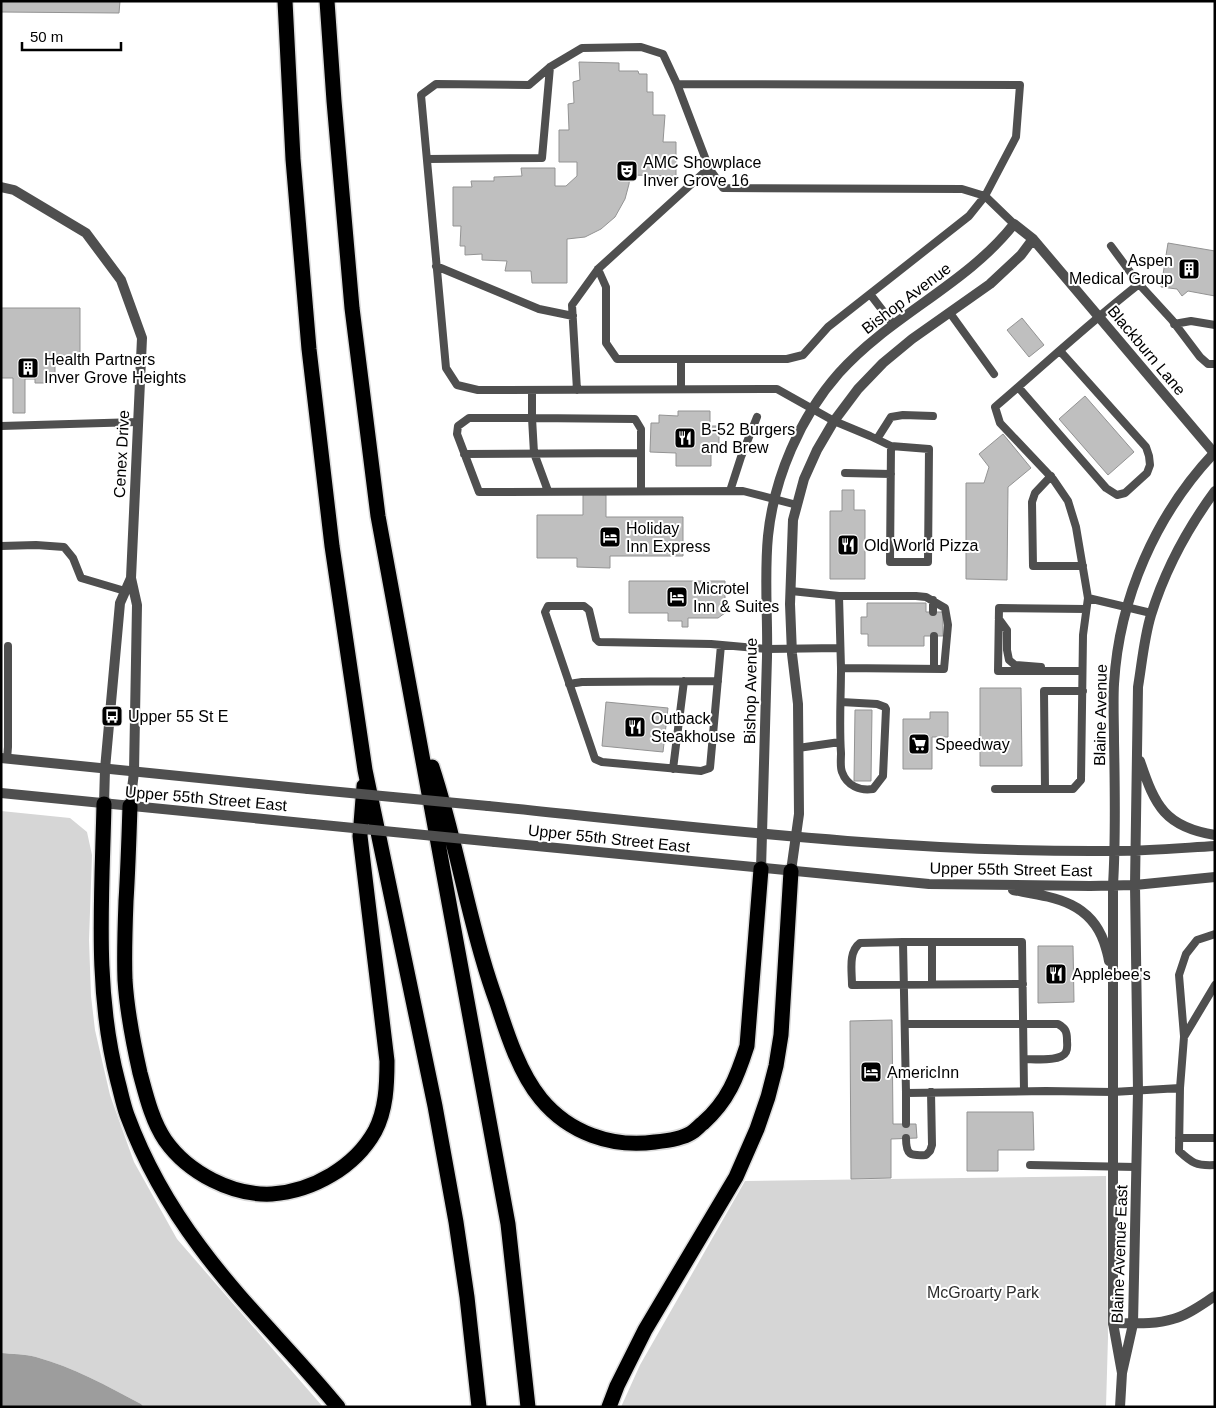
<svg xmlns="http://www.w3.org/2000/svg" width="1216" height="1408" font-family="Arial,sans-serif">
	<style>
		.green { fill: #d6d6d6 }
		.water { fill: #9d9d9d }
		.building { fill: #bfbfbf; stroke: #939393 }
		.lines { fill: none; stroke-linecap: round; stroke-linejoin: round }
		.motorway-casing { stroke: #dbdbdb; stroke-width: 18 }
		.service { stroke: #4f4f4f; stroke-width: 8 }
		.minor { stroke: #4f4f4f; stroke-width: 10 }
		.tertiary { stroke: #4f4f4f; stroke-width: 10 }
		.motorway { stroke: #000; stroke-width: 15 }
		.tertiary-bridge { stroke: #4f4f4f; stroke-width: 10 }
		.labels { text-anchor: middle; stroke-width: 4; stroke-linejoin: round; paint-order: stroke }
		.poi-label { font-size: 16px; fill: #000; stroke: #fff; text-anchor: start }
		.street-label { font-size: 16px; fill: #000; stroke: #fff }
		.park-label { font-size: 16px; fill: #2d2d2d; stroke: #fff }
	</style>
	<rect width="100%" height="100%" fill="#fff"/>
	<path class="green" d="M1 811 70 818 87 832 92 855 89 940 91 996 95 1030 110 1095 134 1162 177 1239 323 1407H144L141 1404C107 1386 73 1367 36 1357 25 1354 13 1354 1 1353Z
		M1106 1176 1108 1337 1106 1407H621L640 1365 745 1181Z"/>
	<path class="water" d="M1 1353C12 1354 25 1354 36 1357 73 1367 107 1386 141 1404L144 1407H1Z"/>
	<path class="building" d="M1 1H120L119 13 1 12Z
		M579 62 619 63V71H638L639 74H647V92H653V115H665L663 142H676V176L630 175 629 184 625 199 615 217 601 229 585 237 567 239V283H532L531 271H505L507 261 482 260V254L465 255V246H460L461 226H453V187H472L471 181H494V177L522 176 521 168H555V186H566L577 176V162H559V130H569L568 104 574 103 573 82 580 80Z
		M1168 243 1215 251V296L1188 291 1182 296 1177 289 1161 287Z
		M1 308H80V357H55V383H35V379H25V413H13V378H1Z
		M1022 318 1044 345 1029 357 1007 330Z
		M1085 396 1134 452 1108 475 1059 419Z
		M678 411H710V426H719V451H711V466H676V453L650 452 651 423H659V415L678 416Z
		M1003 434 1031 468 1008 487 1007 580 966 579V483H984L989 467 979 454Z
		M842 490H854V510H865V579H830V511H842Z
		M583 494 606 495V517H683V556H610V568L577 567V558H537V515H583Z
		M629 581H725V613L718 618H688V627H682V621H668V613H629Z
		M867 603H926V612H943V636H924V646H868V634H861V617H867Z
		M980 688H1021L1022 766H980Z
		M606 702 668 708 663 752 602 746Z
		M855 710H872L871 781H854Z
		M930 712H948V737H932V769H903V719H930Z
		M1038 946H1073L1074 1002 1038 1003Z
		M892 1020 893 1124H916L917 1138 891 1139V1178L851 1179 850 1021Z
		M967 1112H1033L1034 1150H998V1171H967Z"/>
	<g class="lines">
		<g class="motorway-casing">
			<path id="motorway" d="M285 1 293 159 309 349 332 546 365 770 435 1106 456 1222 467 1297 479 1407
				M327 1 334 101 352 308 378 516 508 1224 528 1407
				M432 767C453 830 464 896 483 960 487 974 492 989 497 1003 507 1034 520 1074 541 1099 569 1133 612 1148 655 1142 665 1141 683 1138 691 1133 696 1130 699 1126 703 1123 728 1101 737 1077 747 1046L761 869
				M104 804C102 897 94 991 118 1082 121 1093 123 1104 127 1115 144 1161 170 1207 200 1247 242 1304 293 1352 338 1407
				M130 806C129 838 128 869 126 901 125 927 124 954 125 980 127 1012 133 1042 140 1073 146 1095 152 1121 165 1140 188 1173 233 1196 272 1194 313 1191 355 1167 375 1131 386 1110 387 1085 387 1061L360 836 364 786
				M609 1407 617 1386 645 1330 736 1177 757 1129 768 1097 776 1066 781 1035 791 871"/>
		</g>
		<path class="service" d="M427 159 542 158 550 67
			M1111 246 1139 284
			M436 266 539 309 573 316
			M598 269 606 287V343L617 359H787L803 355 828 327 969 216 985 196 962 189 723 188 709 168
			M870 294 893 324
			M950 313 994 374
			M1174 324 1191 321 1215 325
			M1018 387 1106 488 1117 495 1125 493 1147 473 1150 465 1149 456 1146 447 1060 351
			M681 389V359
			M532 390V418H469L458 426 457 434 479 492 743 491 797 505
			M577 390 572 305 598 269 709 168 677 84
			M1 426 138 422
			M877 439 891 417 903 415 933 416
			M891 446 890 562H928L929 449 891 446 870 436 834 421 777 389 478 390 457 385 446 368 421 95 436 84 529 85 550 67 582 48 641 47 663 54 677 84 1020 85 1016 137 985 196 1014 224
			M464 454 641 453
			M845 473 891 474
			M1051 476 1035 493 1032 502 1033 566H1083
			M548 491 534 453 532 418 635 419 641 429V491
			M730 491 741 457 757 417
			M1 546 36 545 64 547 73 558 81 578 125 591
			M791 591 839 596 841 668
			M839 596H916L926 597 945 608 948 625 944 669 841 668C841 696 839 725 841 753 841 759 840 767 842 772 847 786 860 791 873 789L883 776 886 709 885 707 877 704 841 702
			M1088 598 1076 527 1068 501 1053 479 1000 423 995 407C1043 366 1089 323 1139 284L1172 320 1200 357 1208 364H1215
			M933 600V612
			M999 619 1007 630V650L1009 660 1015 665 1041 667
			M934 636V669
			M721 645 710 768 701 771 602 762 595 759 545 612 548 606H584L589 610 596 639 599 642 711 644 767 649 840 648
			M1082 671H998L999 608 1086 609
			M569 684 582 682 718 681
			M798 748 840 742
			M7 759 8 747V646
			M673 769 684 681
			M995 789H1073L1081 780 1083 635 1088 598 1151 613
			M1045 789 1044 691H1083
			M903 942 860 943C848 952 852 971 852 985L1023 984
			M932 942V984
			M1215 985 1184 1037 1180 1088 1179 1151C1192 1163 1196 1166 1215 1165
			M905 1024H1058C1065 1028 1067 1031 1067 1040 1067 1044 1068 1048 1066 1052 1061 1062 1035 1059 1024 1059
			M1184 1036 1179 975 1186 954 1197 940 1215 934
			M1024 1091 1022 942H903L906 1093 1046 1091 1113 1092 1180 1088
			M906 1093V1124
			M906 1138C906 1155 910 1156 926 1155L930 1151 932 1145 931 1092
			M1179 1138H1215
			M1030 1165 1136 1167"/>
		<path class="minor" d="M1 187 14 190 86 233 121 280 142 338 131 578 137 605 134 772 130 806
			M104 804 105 769 120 603 131 578
			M761 869C763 798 765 728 767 657 768 617 764 577 768 536 774 478 800 417 839 373 891 315 966 285 1014 224L1033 239 1215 454
			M791 871 799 814 798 704 792 654 790 604 793 520 804 479 817 450 834 421 858 389 883 363 912 339 990 284 1021 255 1033 239
			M1113 1323C1132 1323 1154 1325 1173 1319 1188 1315 1201 1305 1215 1296"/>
		<path class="tertiary" d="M1 758 308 789
			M1140 761C1155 806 1165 827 1215 835
			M1 793 313 824
			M488 806C696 827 904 853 1113 851 1147 851 1181 848 1215 846
			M495 842 929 884 1090 886 1135 885 1215 877
			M1013 890C1051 897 1089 900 1104 942 1106 948 1108 954 1109 961
			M1122 1373 1113 1323V885C1116 837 1115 789 1114 741 1114 722 1113 702 1114 684 1119 598 1156 514 1215 452
			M1120 1407 1122 1373 1133 1324 1138 1091 1135 885 1138 687C1142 663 1144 638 1151 615 1165 570 1187 529 1215 491"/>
		<use href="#motorway" class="motorway"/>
		<path class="tertiary-bridge" d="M308 789 488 806
			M313 824 495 842"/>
	</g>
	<defs>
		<g id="theatre-square" transform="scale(1.125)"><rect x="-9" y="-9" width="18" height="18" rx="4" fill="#000" stroke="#fff"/><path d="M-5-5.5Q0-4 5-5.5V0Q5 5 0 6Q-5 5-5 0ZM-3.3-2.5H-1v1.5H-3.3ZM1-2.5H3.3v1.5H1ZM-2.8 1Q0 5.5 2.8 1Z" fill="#fff"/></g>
		<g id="building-square" transform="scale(1.125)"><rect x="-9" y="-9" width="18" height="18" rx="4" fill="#000" stroke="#fff"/><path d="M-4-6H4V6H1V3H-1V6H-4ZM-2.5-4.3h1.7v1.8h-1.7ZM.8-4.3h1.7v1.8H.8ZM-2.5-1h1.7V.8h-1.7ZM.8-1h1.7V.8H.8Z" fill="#fff"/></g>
		<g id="restaurant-square" transform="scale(1.125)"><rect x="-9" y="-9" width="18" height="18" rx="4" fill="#000" stroke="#fff"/><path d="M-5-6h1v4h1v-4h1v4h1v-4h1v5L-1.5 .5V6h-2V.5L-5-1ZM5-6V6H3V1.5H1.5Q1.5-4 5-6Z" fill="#fff"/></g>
		<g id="hotel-square" transform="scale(1.125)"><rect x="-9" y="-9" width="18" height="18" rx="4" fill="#000" stroke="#fff"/><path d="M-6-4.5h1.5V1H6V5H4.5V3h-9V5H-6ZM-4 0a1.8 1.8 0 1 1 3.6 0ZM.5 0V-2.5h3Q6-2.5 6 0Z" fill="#fff"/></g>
		<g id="bus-square" transform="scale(1.125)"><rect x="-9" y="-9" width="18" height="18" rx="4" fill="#000" stroke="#fff"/><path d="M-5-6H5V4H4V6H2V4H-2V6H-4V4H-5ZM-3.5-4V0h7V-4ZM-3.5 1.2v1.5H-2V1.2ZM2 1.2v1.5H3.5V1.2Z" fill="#fff"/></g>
		<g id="supermarket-square" transform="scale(1.125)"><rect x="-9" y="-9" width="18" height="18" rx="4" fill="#000" stroke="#fff"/><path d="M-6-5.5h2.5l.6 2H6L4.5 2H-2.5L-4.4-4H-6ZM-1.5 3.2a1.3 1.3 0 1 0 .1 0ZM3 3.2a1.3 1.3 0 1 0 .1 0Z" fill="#fff"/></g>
	</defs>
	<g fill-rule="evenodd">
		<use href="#theatre-square" x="627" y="171"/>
		<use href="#building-square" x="1189" y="269"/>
		<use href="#building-square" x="28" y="368"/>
		<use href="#restaurant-square" x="685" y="438"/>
		<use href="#hotel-square" x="610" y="537"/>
		<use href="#restaurant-square" x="848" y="545"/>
		<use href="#hotel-square" x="677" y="597"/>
		<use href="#bus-square" x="112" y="716"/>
		<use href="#restaurant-square" x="635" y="727"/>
		<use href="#supermarket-square" x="919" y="744"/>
		<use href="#restaurant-square" x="1056" y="974"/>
		<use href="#hotel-square" x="871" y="1072"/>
	</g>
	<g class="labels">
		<g class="poi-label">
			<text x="643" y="168">AMC Showplace<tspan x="643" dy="18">Inver Grove 16</tspan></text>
			<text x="1173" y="266" text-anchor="end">Aspen<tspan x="1173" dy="18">Medical Group</tspan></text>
			<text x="44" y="365">Health Partners<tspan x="44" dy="18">Inver Grove Heights</tspan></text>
			<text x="701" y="435">B-52 Burgers<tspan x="701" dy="18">and Brew</tspan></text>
			<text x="626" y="534">Holiday<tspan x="626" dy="18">Inn Express</tspan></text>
			<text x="864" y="551">Old World Pizza</text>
			<text x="693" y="594">Microtel<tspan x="693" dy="18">Inn &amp; Suites</tspan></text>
			<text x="128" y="722">Upper 55 St E</text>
			<text x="651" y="724">Outback<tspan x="651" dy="18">Steakhouse</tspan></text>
			<text x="935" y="750">Speedway</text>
			<text x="1072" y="980">Applebee's</text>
			<text x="887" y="1078">AmericInn</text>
		</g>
		<g class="street-label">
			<text transform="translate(906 298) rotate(-37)" y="6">Bishop Avenue</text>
			<text transform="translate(1147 350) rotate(50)" y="6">Blackburn Lane</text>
			<text transform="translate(121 454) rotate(-87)" y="6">Cenex Drive</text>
			<text transform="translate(750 691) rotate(-89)" y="6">Bishop Avenue</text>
			<text transform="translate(1100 715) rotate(-89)" y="6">Blaine Avenue</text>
			<text transform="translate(206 798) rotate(5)" y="6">Upper 55th Street East</text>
			<text transform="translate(609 838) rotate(6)" y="6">Upper 55th Street East</text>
			<text transform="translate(1011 869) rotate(1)" y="6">Upper 55th Street East</text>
			<text transform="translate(1119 1254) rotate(-88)" y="6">Blaine Avenue East</text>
		</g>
		<g class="park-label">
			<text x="983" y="1298">McGroarty Park</text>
		</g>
	</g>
	<rect width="1216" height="1408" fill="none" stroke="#000000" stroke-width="5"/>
	<path d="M22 42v8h99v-8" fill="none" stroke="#000000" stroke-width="2.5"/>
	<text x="30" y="42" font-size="15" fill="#000000" stroke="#ffffff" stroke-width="4" paint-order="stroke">50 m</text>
</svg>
